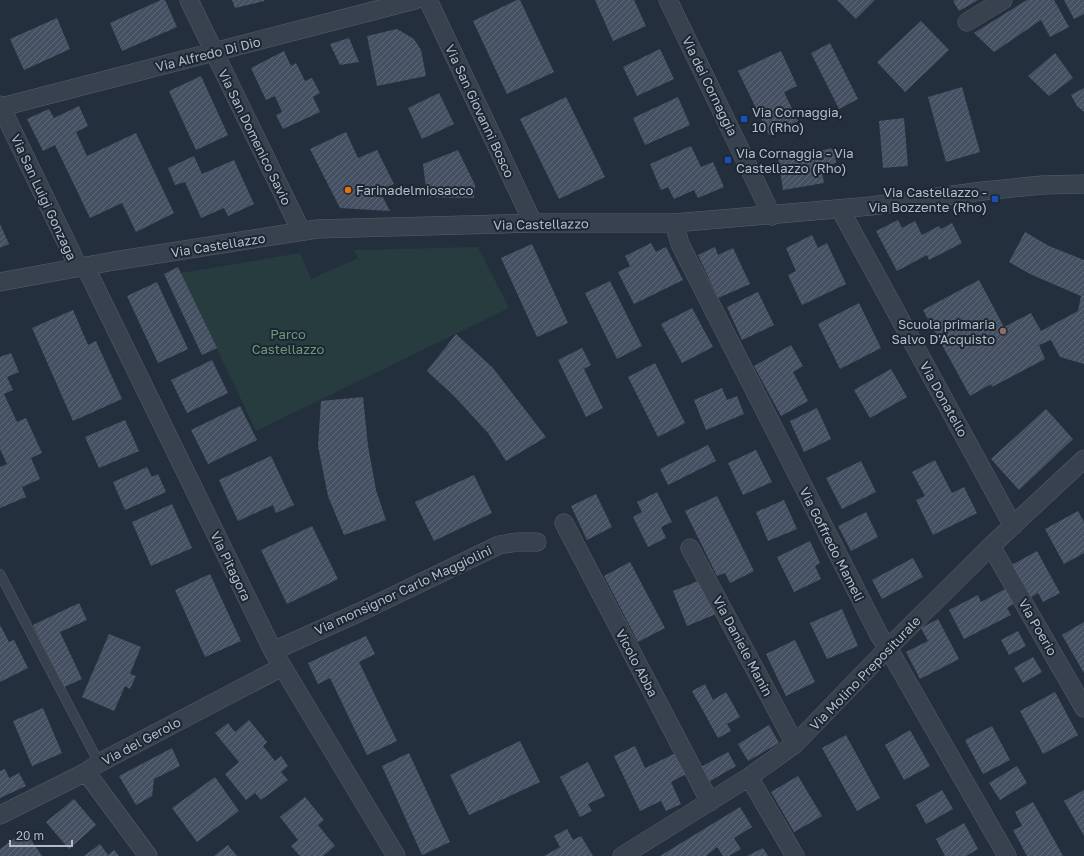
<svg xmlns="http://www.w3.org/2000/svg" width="1084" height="856" font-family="'Golos Text',sans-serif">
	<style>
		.green { fill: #263c3f }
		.building { fill: url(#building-hatch) }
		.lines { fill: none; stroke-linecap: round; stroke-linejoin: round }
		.service-casing { stroke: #565f6c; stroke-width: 10 }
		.minor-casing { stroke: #565f6c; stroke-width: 19 }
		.service { stroke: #38414e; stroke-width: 9 }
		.minor { stroke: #38414e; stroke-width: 18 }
		.transit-dot { fill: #1a4fb4; stroke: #1d2633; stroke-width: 1.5 }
		.food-dot { fill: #e8710a; stroke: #1d2633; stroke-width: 1.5 }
		.education-dot { fill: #8d6e63; stroke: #1d2633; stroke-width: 1.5 }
		.labels { text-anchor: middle; stroke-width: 4; stroke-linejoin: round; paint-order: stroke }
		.street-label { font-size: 13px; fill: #b4bcc9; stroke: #1d2633 }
		.poi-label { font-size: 13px; fill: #b4bcc9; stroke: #1d2633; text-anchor: start }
		.park-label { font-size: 13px; fill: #6b9a76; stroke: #1d2633 }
	</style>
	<defs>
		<pattern id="building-hatch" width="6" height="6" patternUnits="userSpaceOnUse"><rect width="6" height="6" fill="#455162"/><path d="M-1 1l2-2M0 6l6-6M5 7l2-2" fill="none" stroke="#5d6877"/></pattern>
	</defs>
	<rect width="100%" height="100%" fill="#242f3e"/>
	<path class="green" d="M478 247 509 308 256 431 181 273 300 253 311 279 358 258 354 250Z"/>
	<path class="building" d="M161 0H165L177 27 122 51 110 23Z
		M232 0H264V1L235 8Z
		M517 0H520L554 72 507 94 473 21Z
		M595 0H634L646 26 613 41Z
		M837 0H875L856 19Z
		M955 0H978L959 11 953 1Z
		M1027 0H1054L1069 27 1050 37 1041 20 994 52 974 33Z
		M1064 0H1084V14L1074 19Z
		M57 18 70 49 24 70 10 39Z
		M921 21 949 50 905 92 877 62Z
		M397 29 414 39 421 50 426 76 377 86 367 36Z
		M349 38 359 62 340 65 330 44Z
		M830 43 858 99 839 109 811 53Z
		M660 49 674 79 637 96 623 67Z
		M284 51 291 66 296 63 305 81 312 78 320 93 313 97 320 112 283 129 276 115 282 112 275 96 266 100 251 68Z
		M781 51 797 86 784 92 798 121 769 135 738 71Z
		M1055 53 1073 78 1049 96 1028 76Z
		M201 76 228 135 196 150 169 91Z
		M962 87 980 152 946 162 928 97Z
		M1084 88V112L1077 106 1071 95Z
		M439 93 454 124 422 139 408 108Z
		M566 97 605 177 559 199 520 119Z
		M678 97 690 125 645 145 633 118Z
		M79 106 88 126 76 132 87 156 136 133 174 213 136 232 122 203 90 218 55 145 43 151 27 119 49 109 54 118Z
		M904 118 908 166 883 168 879 121Z
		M346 132 358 158 377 150 394 184 379 190 390 211 340 208 310 149Z
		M691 146 701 167 713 162 724 187 698 198 694 190 674 199 668 187 661 190 650 164Z
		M834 148 836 163 821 166 824 183 783 190 778 158Z
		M458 150 475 185 474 198 427 197 423 164Z
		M194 156 202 174 234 160 254 204 228 216 224 208 201 218 185 182 175 185 168 168Z
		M898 220 902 228 915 221 922 235 939 226 941 229 952 223 962 243 929 260 927 255 897 271 876 231Z
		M0 224 9 244 0 248Z
		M1025 232 1049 246 1084 260V364L1060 357 1051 340 1039 345 1045 359 992 387 991 384 970 396 923 310 979 280 1004 327 1031 313 1041 331 1078 311 1081 296 1030 274 1009 262Z
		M812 235 818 248 827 243 846 284 802 305 788 275 796 271 786 248Z
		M651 243 656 252 666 247 683 280 634 304 618 272 630 266 625 256Z
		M532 244 568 323 537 337 501 258Z
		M715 247 718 255 733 248 750 284 718 298 698 255Z
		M178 267 217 348 202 355 164 274Z
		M610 281 642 346 617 359 585 293Z
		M157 282 188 349 158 363 127 296Z
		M758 292 774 325 742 340 727 307Z
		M859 303 881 348 840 369 818 324Z
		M692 308 713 347 682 363 661 324Z
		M73 310 88 345 96 341 122 399 73 421 32 328Z
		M456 334 493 368 546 437 506 461 488 433 455 397 427 371Z
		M791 345 803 366 793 372 808 401 781 416 754 366Z
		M582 348 591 365 584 369 603 408 586 417 558 360Z
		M11 353 19 372 7 377 13 390 4 394 17 422 26 418 42 453 31 458 40 479 22 487 26 497 0 508V467L7 464 0 449V357Z
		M212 360 228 393 187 413 171 380Z
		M655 363 685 423 658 437 628 377Z
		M891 369 907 397 870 418 854 390Z
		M722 388 727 400 737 396 744 414 706 430 694 400Z
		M363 397 368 446 376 490 386 520 344 535 328 496 318 446 321 401Z
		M240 406 257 440 208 464 191 430Z
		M817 408 831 439 804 452 790 421Z
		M1046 409 1073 439 1019 490 991 459Z
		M125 420 139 451 99 468 85 437Z
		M708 445 716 461 668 485 660 469Z
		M756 450 772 482 743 495 728 463Z
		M271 456 294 505 276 513 273 505 238 521 219 480Z
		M935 460 952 493 964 487 977 513 933 535 916 500 925 496 912 472Z
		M861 461 876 492 842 509 826 478Z
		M147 467 152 477 158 474 166 492 125 510 113 482Z
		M474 475 492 513 434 541 415 502Z
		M657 492 672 522 661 527 666 538 648 547 633 517 642 512 637 502Z
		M596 494 612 527 587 540 571 506Z
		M717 496 754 571 730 583 725 573 717 576 685 511Z
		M784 500 797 529 768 541 756 512Z
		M172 504 192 548 151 566 132 522Z
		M1078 511 1084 522V553L1064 564 1045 529Z
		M866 512 878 537 851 551 838 526Z
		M312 526 338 579 287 604 261 550Z
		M810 541 820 563 815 566 821 579 794 592 777 557Z
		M1037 551 1060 593 1043 602 1038 593 1028 599 1010 566Z
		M913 558 923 577 882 599 872 580Z
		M630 562 665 628 638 642 604 576Z
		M210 574 241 641 205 657 175 590Z
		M701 580 716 614 687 626 673 591Z
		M1007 588 1015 603 1007 608 1011 615 964 639 949 610 978 595 981 602Z
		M79 603 87 620 60 632 82 679 62 688 33 625Z
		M842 609 858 646 827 659 810 623Z
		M938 619 959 659 920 679 906 652 928 641 921 628Z
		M1084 622V673L1062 635Z
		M0 625 9 642 14 640 28 668 0 682Z
		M1018 631 1026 646 1009 655 1001 640Z
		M109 634 141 647 130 674 136 676 130 689 125 686 114 711 82 697Z
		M366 636 375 654 359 662 397 741 367 755 330 678 318 684 308 663Z
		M795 640 815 682 786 696 766 654Z
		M1033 657 1042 672 1023 683 1014 668Z
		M705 684 713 700 726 692 740 717 727 724 731 731 718 738 692 691Z
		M1055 692 1078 735 1043 754 1020 711Z
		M43 708 62 753 32 766 13 721Z
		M249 720 267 742 263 746 275 761 281 756 288 766 281 772 288 780 261 800 255 793 246 800 225 774 239 762 215 733 228 723 235 732Z
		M769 725 779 743 748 761 738 744Z
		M992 726 1010 760 983 774 965 740Z
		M910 730 930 766 904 780 885 745Z
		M846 735 880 798 857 811 822 748Z
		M520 741 540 782 469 815 450 775Z
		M635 746 645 768 676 753 686 774 671 782 681 804 666 811 661 801 640 811 614 756Z
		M172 748 180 766 154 779 152 796 136 805 119 776Z
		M728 752 736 766 707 783 699 768Z
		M409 753 450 842 422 855 382 766Z
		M588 762 605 796 588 804 592 811 580 817 560 777Z
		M1017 766 1027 783 1000 800 989 783Z
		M5 769 9 778 19 773 26 786 0 798V771Z
		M798 776 822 816 794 832 771 792Z
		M215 777 239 811 197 842 172 808Z
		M942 790 953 809 926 824 916 805Z
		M1084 790V836L1064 801Z
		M305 797 324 820 318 825 335 846 323 856H300L291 846 298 840 280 817Z
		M74 799 96 825 69 849 46 822Z
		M1033 802 1063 856H1027L1013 830 1022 826 1015 812Z
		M740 807 752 827 734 838 741 849 729 856H723L717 847 706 856H660Z
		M964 823 978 849 966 856H945L936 839Z
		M567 829 573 840 581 836 593 856H544L560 847 554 836Z
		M25 831 42 856H0V849Z
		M100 844 108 855 114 850 119 856H84Z
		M228 845 237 856H214Z
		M763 848 768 856H747Z"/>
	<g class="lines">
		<g class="service-casing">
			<path id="service" d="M0 574 99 763"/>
		</g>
		<g class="minor-casing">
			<path id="minor" d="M189 0 301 231
				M428 0 533 223
				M668 0 772 216
				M967 22 1003 0
				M0 105 73 256 77 268
				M1 107 415 0
				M840 209 1013 526
				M674 223 680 244 879 635 888 648 1007 856
				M85 266 273 651 396 856
				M0 282 114 261 317 229 533 223H674L871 206 983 191 1042 185 1084 184
				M564 523 710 802
				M991 546 1084 708
				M690 548 795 744
				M273 651 360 612 499 545 517 542H537
				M86 772 148 856
				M749 777 795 856
				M0 815 86 772 99 763 282 667
				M622 856 749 777 795 744 888 648 991 546 1084 459"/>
		</g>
		<use href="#service" class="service"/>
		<use href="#minor" class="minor"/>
	</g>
	<g class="transit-dot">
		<rect x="740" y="115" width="8" height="8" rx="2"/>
		<rect x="724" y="156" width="8" height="8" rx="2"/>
		<rect x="991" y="195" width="8" height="8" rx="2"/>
	</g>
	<circle class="food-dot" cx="348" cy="190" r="4"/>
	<circle class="education-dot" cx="1003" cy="331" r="4"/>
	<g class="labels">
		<g class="street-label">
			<text transform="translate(208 54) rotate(-14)" y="5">Via Alfredo Di Dio</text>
			<text transform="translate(710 86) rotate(64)" y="5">Via dei Cornaggia</text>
			<text transform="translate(480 111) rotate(65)" y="5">Via San Giovanni Bosco</text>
			<text transform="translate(255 137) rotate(64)" y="5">Via San Domenico Savio</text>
			<text transform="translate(44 197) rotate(65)" y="5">Via San Luigi Gonzaga</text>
			<text transform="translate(541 224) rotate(-1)" y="5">Via Castellazzo</text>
			<text transform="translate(218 245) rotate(-9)" y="5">Via Castellazzo</text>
			<text transform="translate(944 399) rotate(61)" y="5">Via Donatello</text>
			<text transform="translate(832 544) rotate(63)" y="5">Via Goffredo Mameli</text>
			<text transform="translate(231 566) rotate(64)" y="5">Via Pitagora</text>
			<text transform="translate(403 590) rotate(-25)" y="5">Via monsignor Carlo Maggiolini</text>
			<text transform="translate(1038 627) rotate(60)" y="5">Via Poerio</text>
			<text transform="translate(743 646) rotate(62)" y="5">Via Daniele Manin</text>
			<text transform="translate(637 663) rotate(62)" y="5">Vicolo Abba</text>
			<text transform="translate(865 673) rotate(-46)" y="5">Via Molino Prepositurale</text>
			<text transform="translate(141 741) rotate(-28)" y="5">Via del Gerolo</text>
		</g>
		<g class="poi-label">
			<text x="752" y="117">Via Cornaggia,<tspan x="752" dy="15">10 (Rho)</tspan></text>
			<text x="736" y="158">Via Cornaggia - Via<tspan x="736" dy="15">Castellazzo (Rho)</tspan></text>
			<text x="356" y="195">Farinadelmiosacco</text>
			<text x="987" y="197" text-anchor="end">Via Castellazzo -<tspan x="987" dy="15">Via Bozzente (Rho)</tspan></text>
			<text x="995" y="329" text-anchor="end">Scuola primaria<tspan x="995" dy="15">Salvo D'Acquisto</tspan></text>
		</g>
		<g class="park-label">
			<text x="288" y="339">Parco<tspan x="288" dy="15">Castellazzo</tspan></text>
		</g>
	</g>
	<path d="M10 840v6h62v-6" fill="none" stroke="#b4bcc9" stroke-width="2"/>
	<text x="16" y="840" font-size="12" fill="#b4bcc9" stroke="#1d2633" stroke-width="3" paint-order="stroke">20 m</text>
</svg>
